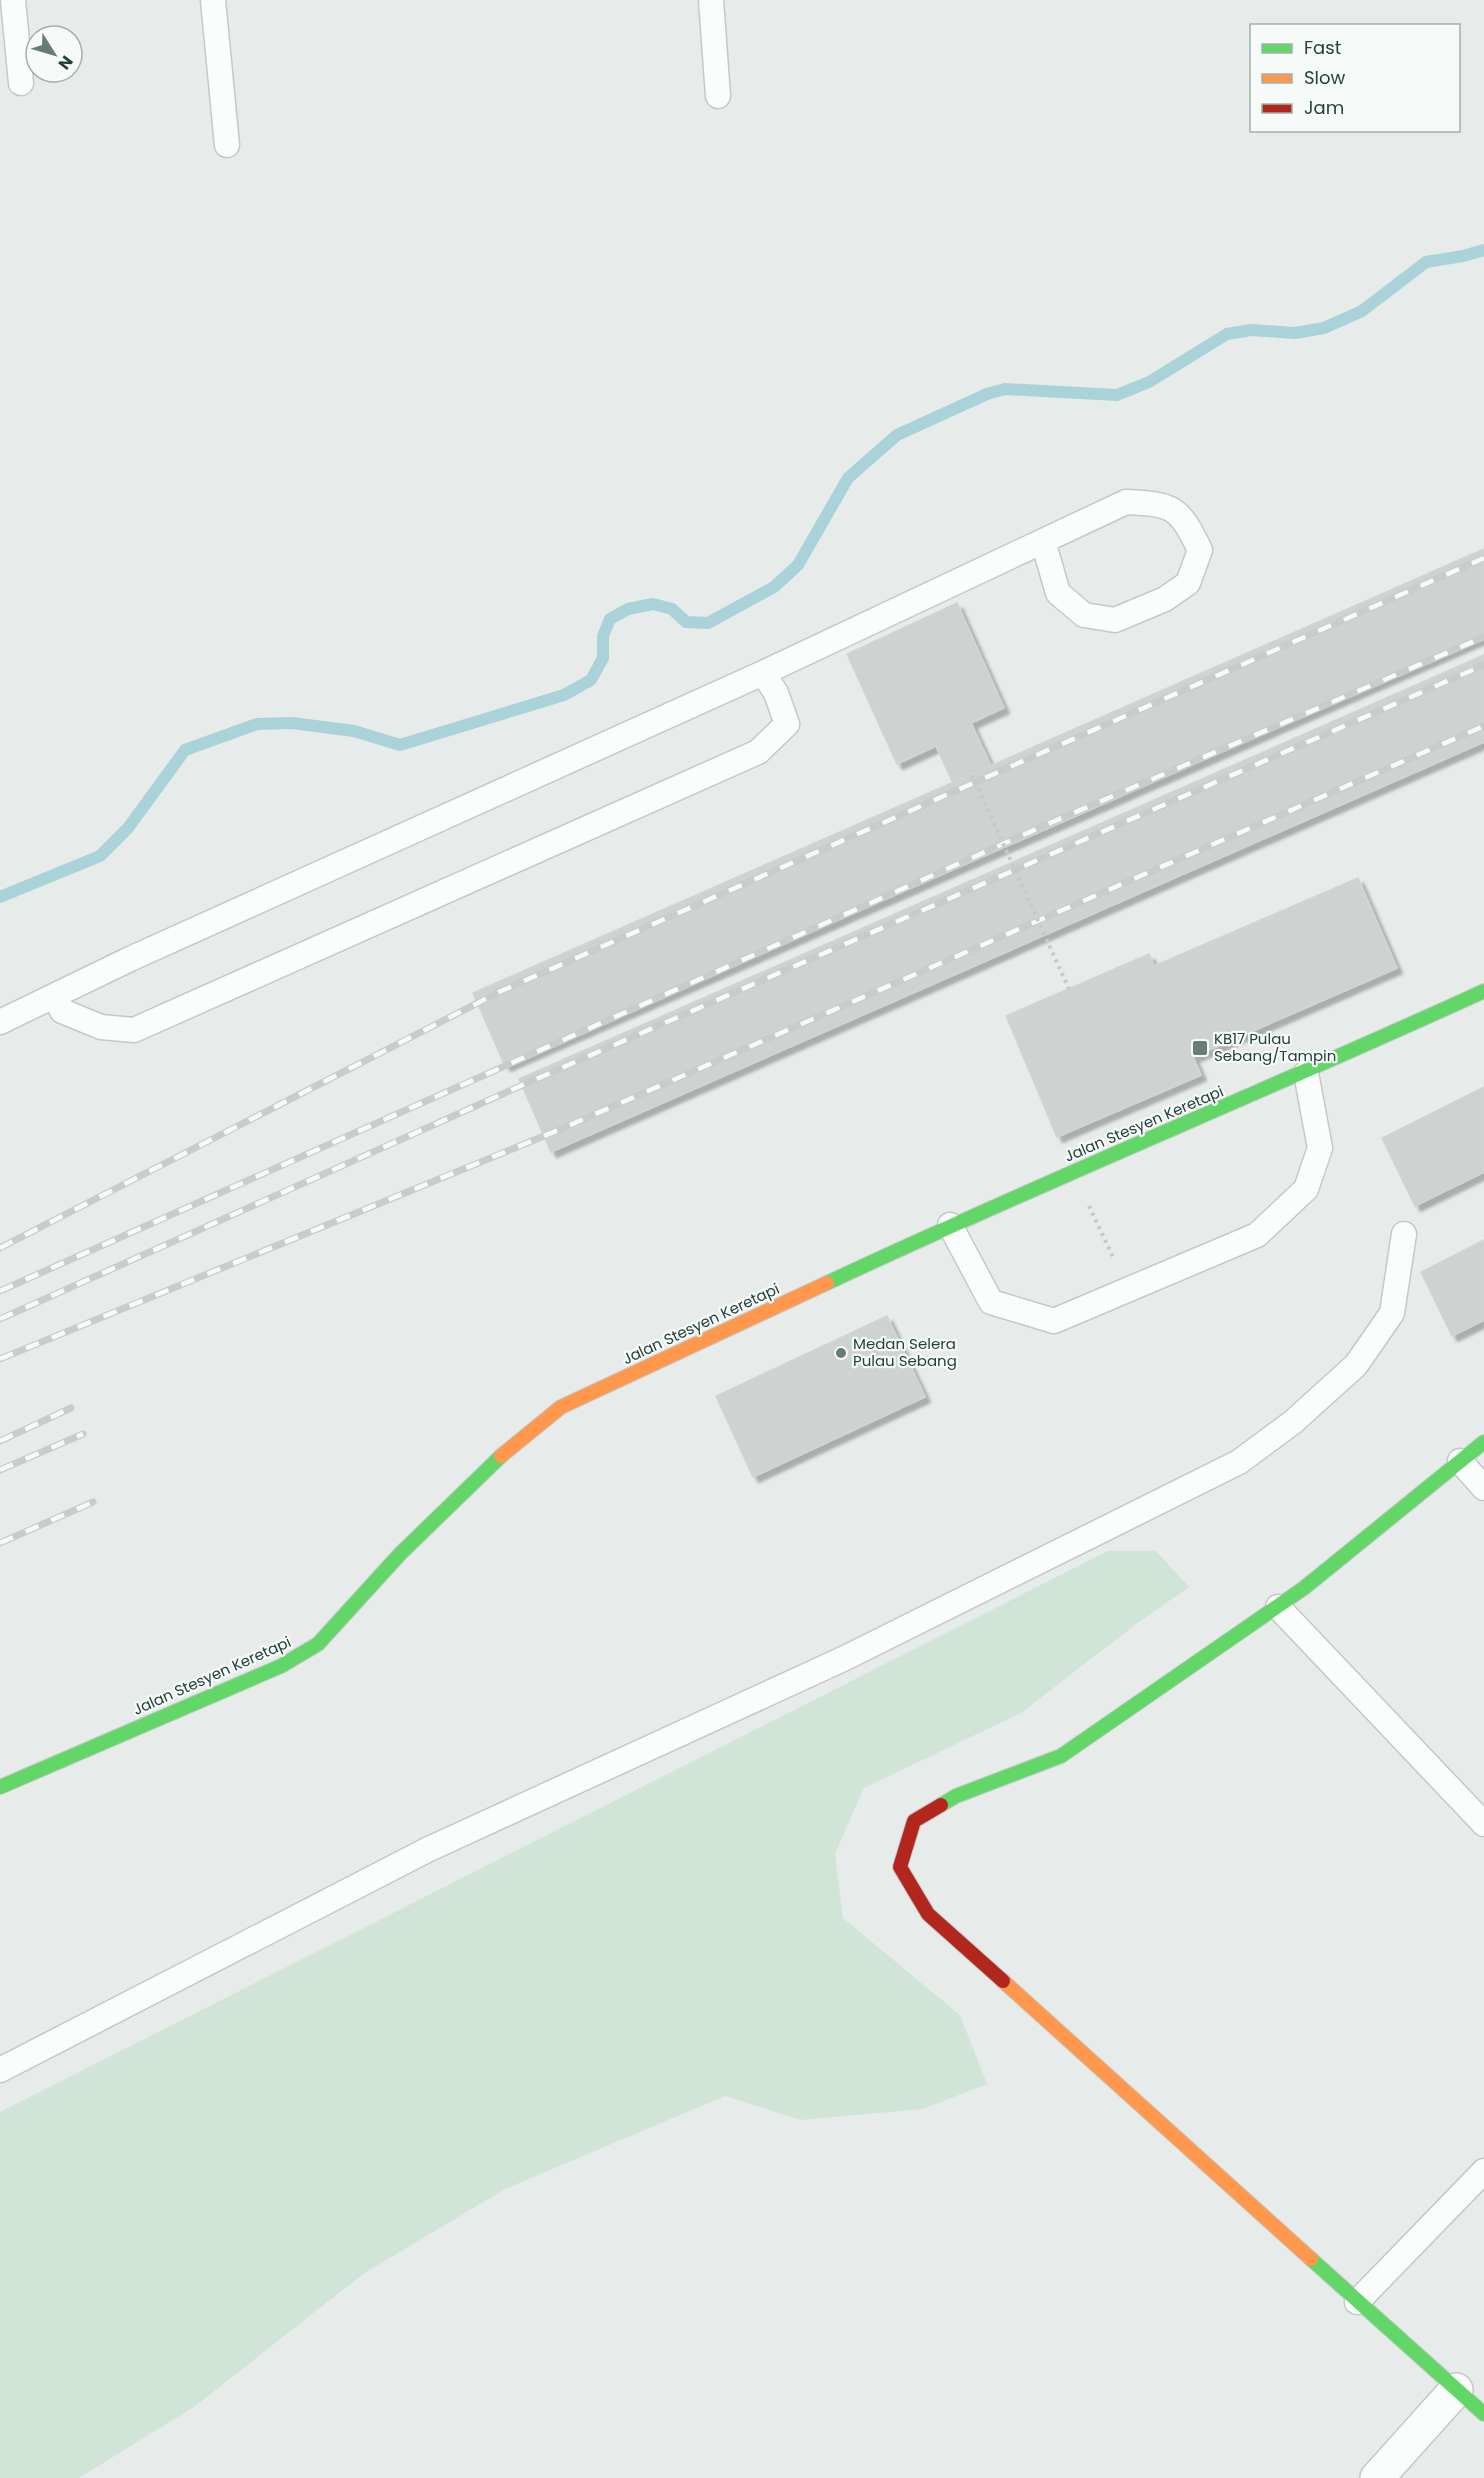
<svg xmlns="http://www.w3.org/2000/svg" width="1484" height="2478" font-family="Poppins,sans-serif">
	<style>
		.green { fill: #d0e5d7 }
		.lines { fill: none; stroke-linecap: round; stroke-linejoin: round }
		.stream { stroke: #a9d2d9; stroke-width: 12 }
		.building { fill: #ced3d1; stroke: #d0d5d3; stroke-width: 1.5; filter: url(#shadow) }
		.lane-casing { stroke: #c4c9c7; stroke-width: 27 }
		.street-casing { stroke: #c4c9c7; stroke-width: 36 }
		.fast-casing { stroke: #c2cac7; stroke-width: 16 }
		.slow-casing { stroke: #c2cac7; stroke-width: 16 }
		.jam-casing { stroke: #c2cac7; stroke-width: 16 }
		.path { stroke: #c3cbc9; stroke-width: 4; stroke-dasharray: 3 4.5; stroke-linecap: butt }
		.lane { stroke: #fbfcfc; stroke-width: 24 }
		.street { stroke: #fbfcfc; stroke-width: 33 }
		.fast { stroke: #63d668; stroke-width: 14 }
		.slow { stroke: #ff974d; stroke-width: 14 }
		.jam { stroke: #b3261e; stroke-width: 14 }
		.rail-casing { stroke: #c8cdcb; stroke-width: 7 }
		.rail { stroke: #f6faf8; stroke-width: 4.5; stroke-dasharray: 14; stroke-linecap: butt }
		.path-bridge { stroke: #c3cbc9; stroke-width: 4; stroke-dasharray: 3 4.5; stroke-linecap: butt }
		.poi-dot { fill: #687c77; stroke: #f6faf8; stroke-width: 2 }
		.labels { text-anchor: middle; stroke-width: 4.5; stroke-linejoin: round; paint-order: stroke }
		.poi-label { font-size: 15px; fill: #244039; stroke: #f6faf8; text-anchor: start }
		.street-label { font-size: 15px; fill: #244039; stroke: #f6faf8 }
	</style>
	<defs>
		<filter id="shadow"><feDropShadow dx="5.5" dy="5.5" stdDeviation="1.5" flood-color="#0004"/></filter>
	</defs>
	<rect width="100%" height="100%" fill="#e7ecea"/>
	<path class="green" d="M1108 1551H1156L1189 1587 1135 1625 1021 1713 864 1788 835 1854 843 1918 960 2015 987 2084 923 2109 801 2120 725 2096 505 2189 363 2274 194 2407 79 2478H0V2112Z"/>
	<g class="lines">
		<path class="stream" d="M0 897 100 856 128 828 185 750 257 724 292 723 354 731 400 745 564 695 591 680 603 658V636L610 619 628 609 653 604 672 609 686 622 708 623 774 587 798 565 848 478 897 435 987 394 1005 389 1117 395 1149 382 1227 334 1251 330 1295 333 1324 328 1362 311 1426 262 1463 256 1484 250"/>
	</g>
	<path class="building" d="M1484 549V637L505 1066 473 993Z
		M957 603 1004 708 971 723 991 766 953 783 936 746 897 764 847 654Z
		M1484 655V742L551 1152 519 1079Z
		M1358 878 1397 968 1193 1057 1201 1075 1057 1137 1006 1016 1149 954 1154 966Z
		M1484 1087V1172L1415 1206 1382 1138Z
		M1484 1240V1320L1452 1336 1421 1272Z
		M887 1316 925 1397 753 1477 716 1396Z"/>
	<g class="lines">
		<g class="lane-casing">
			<path id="lane" d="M13 0 21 83
				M213 0 227 145
				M711 0 718 96
				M55 996 62 1011 101 1027 134 1030 758 752 787 724 776 693 763 673
				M0 1022 130 959 763 673 1126 502C1174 504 1179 507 1200 550L1188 583 1165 599 1115 620 1084 615 1058 593 1043 541
				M950 1225 991 1302 1054 1321 1257 1235 1306 1189 1320 1148 1306 1073
				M1460 1461 1484 1488
				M1278 1607 1484 1824
				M0 2070 427 1850 843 1659 1239 1462 1293 1422 1356 1365 1392 1313 1404 1234
				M1357 2302 1484 2171"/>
		</g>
		<g class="street-casing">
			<path id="street" d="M1377 2478 1456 2390"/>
		</g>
		<g class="fast-casing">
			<path id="fast" d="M827 1283C1044 1181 1266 1091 1484 991
				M0 1787 281 1666 318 1644 400 1554 501 1456
				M941 1805 956 1796 1061 1756 1304 1588 1484 1442
				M1311 2259 1484 2414"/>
		</g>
		<g class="slow-casing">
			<path id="slow" d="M501 1456 561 1407 827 1283
				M1003 1981 1311 2259"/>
		</g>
		<g class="jam-casing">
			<path id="jam" d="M941 1805 914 1821 900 1867 928 1914 1003 1981"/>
		</g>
		<path class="path" d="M1089 1206 1114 1259"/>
		<use href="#lane" class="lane"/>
		<use href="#street" class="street"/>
		<use href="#fast" class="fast"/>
		<use href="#slow" class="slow"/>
		<use href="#jam" class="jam"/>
		<g class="rail-casing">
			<path id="rail" d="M0 1248 499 992 1484 558
				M0 1291 1050 823 1484 637
				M0 1319 518 1087 1484 665
				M0 1359 561 1129 1484 726
				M0 1441 71 1408
				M0 1470 83 1434
				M0 1543 93 1502"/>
		</g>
		<use href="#rail" class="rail"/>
		<path class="path-bridge" d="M972 775 1069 989"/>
	</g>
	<g class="poi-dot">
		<rect x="1192" y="1040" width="16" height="16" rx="3"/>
		<circle cx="841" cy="1353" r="6"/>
	</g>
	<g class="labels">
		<g class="poi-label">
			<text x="1214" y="1044">KB17 Pulau<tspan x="1214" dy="17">Sebang/Tampin</tspan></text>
			<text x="853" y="1349">Medan Selera<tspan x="853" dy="17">Pulau Sebang</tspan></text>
		</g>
		<g class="street-label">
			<text transform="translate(1144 1124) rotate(-23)" y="5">Jalan Stesyen Keretapi</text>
			<text transform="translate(701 1324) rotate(-25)" y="5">Jalan Stesyen Keretapi</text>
			<text transform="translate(212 1676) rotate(-24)" y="5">Jalan Stesyen Keretapi</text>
		</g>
	</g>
	<rect x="1250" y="24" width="210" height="108" fill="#f6faf8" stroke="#a2b0ac" stroke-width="1.5"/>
	<rect x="1262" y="44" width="30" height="9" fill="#63d668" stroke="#a2b0ac" stroke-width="1.5"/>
	<text x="1304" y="54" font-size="18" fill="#244039">Fast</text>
	<rect x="1262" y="74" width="30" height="9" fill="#ff974d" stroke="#a2b0ac" stroke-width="1.5"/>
	<text x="1304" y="84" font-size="18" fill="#244039">Slow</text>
	<rect x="1262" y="104" width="30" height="9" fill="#b3261e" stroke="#a2b0ac" stroke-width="1.5"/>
	<text x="1304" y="114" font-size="18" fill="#244039">Jam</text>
	<g transform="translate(54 54) rotate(127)"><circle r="28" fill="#f6faf8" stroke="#a2b0ac" stroke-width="1.5"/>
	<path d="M0-4.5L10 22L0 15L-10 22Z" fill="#687c77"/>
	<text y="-9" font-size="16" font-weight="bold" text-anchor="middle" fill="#244039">N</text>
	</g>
</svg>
